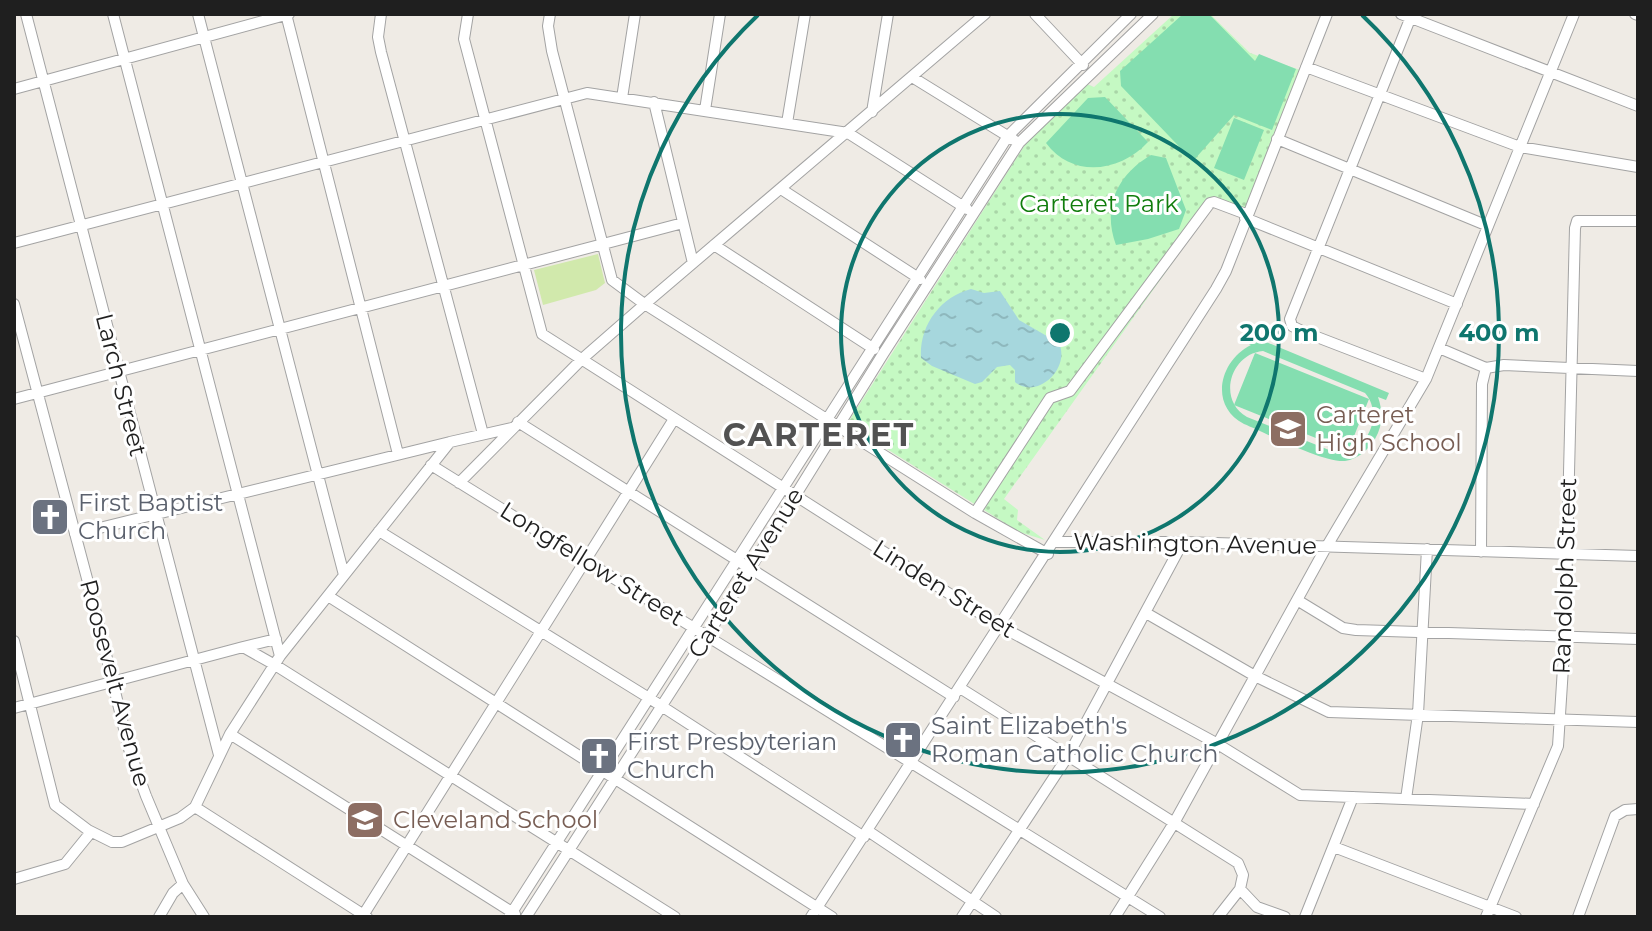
<svg xmlns="http://www.w3.org/2000/svg" width="1652" height="931" font-family="Montserrat,sans-serif">
	<style>
		.grass { fill: #d1e9ac }
		.park { fill: url(#park-dots) }
		.pitch { fill: #84deb0; fill-rule: evenodd }
		.water { fill: url(#water-ripples) }
		.lines { fill: none; stroke-linecap: round; stroke-linejoin: round }
		.minor-casing { stroke: #a3a3a3; stroke-width: 12 }
		.minor { stroke: #fff; stroke-width: 10 }
		.ring { fill: none; stroke: #0f766e; stroke-width: 4 }
		.labels { text-anchor: middle; stroke-width: 6; stroke-linejoin: round; paint-order: stroke }
		.park-label { font-size: 24px; fill: #117d0d; stroke: #fff }
		.street-label { font-size: 24px; fill: #1f1f1f; stroke: #fff }
		.education-label { font-size: 24px; fill: #785e54; stroke: #fff; text-anchor: start }
		.worship-label { font-size: 24px; fill: #5b616d; stroke: #fff; text-anchor: start }
		.district-label { font-size: 32px; font-weight: bold; letter-spacing: 2px; fill: #525252; stroke: #fff }
		.centre { fill: #0f766e; stroke: #fff; stroke-width: 4 }
		.ring-label { font-size: 24px; text-anchor: middle; font-weight: bold; fill: #0f766e; stroke: #fff; stroke-width: 6; stroke-linejoin: round; paint-order: stroke }
	</style>
	<defs>
		<pattern id="park-dots" width="8" height="8" patternUnits="userSpaceOnUse" patternTransform="scale(2)"><rect width="8" height="8" fill="#c5f9c3"/><path d="M2 2h.1M6 6h.1" fill="none" stroke="#a9d5a7" stroke-width="1.8" stroke-linecap="round"/></pattern>
		<pattern id="water-ripples" width="26" height="14" patternUnits="userSpaceOnUse" patternTransform="scale(2)"><rect width="26" height="14" fill="#a6d7dd"/><path d="M2 4q2-2 4 0t4 0M15 11q2-2 4 0t4 0" fill="none" stroke="#8eb8bd"/></pattern>
	</defs>
	<rect width="100%" height="100%" fill="#efebe5"/>
	<path class="grass" d="M598 254 605 283 596 290 543 305 534 270Z"/>
	<path class="park" d="M1174 14H1210L1250 53 1303 71 1246 219 1213 206 1004 499 1018 510 1017 520 1045 540 1019 532 847 424 1028 140 1087 84 1094 87Z"/>
	<path class="pitch" d="M1183 14H1209L1255 61 1259 54 1296 69 1272 130 1234 115 1193 161 1121 86 1120 71Z
		M1105 97 1148 142C1120 172 1073 179 1046 143L1088 98Z
		M1234 118 1264 130 1244 180 1214 168Z
		M1151 155 1166 158 1186 210 1179 229 1148 239 1116 245C1102 207 1117 175 1151 155Z
		M1247 334 1389 393 1386 400 1378 397C1383 411 1383 426 1375 439 1368 450 1358 459 1345 461 1324 463 1266 433 1244 424 1209 406 1219 361 1251 345L1244 342ZM1263 351 1365 393C1385 416 1366 456 1334 452L1247 417C1217 400 1230 354 1263 351Z
		M1255 353 1369 399 1348 451 1234 405Z"/>
	<path class="water" d="M971 289 984 293 1000 291 1019 320 1059 343C1071 370 1035 400 1015 382V370L1010 365 997 367 982 382 975 384 932 366 921 358C919 326 940 297 971 289Z"/>
	<g class="lines">
		<g class="minor-casing">
			<path id="minor" d="M26 14 219 755
				M113 14 280 656
				M198 14 344 575
				M286 14 398 454
				M381 14 378 37 381 52 483 434
				M468 14 464 39 542 334 1000 626 1216 743 1300 795 1534 804
				M550 14 548 26 552 51 612 280 643 303 975 513 1048 554
				M1035 14 1083 65
				M1401 14 1638 106
				M1412 14 1290 319 1292 326 1304 332 1426 379
				M1635 14 1638 15
				M1306 67 1520 147 1638 167
				M912 77 1014 140
				M14 89 289 14
				M622 98 635 14
				M654 102 693 263
				M705 110 720 14
				M872 112 888 14
				M787 123 805 14
				M1277 139 1488 226
				M781 189 920 279
				M1245 218 1457 304
				M14 243 587 93 848 133 967 209
				M714 245 874 349
				M14 304 93 601 129 749 146 796 183 884 204 917
				M1439 348 1486 368 1504 365 1638 371
				M14 399 683 223
				M518 422 954 697
				M431 465 1160 917
				M459 483 582 359 645 304 985 14
				M975 513 1050 398 1070 391 1210 203 1214 202 1246 214
				M379 531 649 698 864 837
				M75 534 450 442
				M1055 542H1183L1638 556
				M1481 552 1482 384 1486 368
				M328 596 832 917
				M1297 600 1343 628 1356 630 1638 639
				M1146 613 1255 676 1329 712 1638 722
				M14 641 55 805 88 830 112 842H122L180 818 195 807 230 734 280 656 450 442 512 428
				M243 647 276 639
				M960 688 1238 863 1243 875 1240 889 1218 917
				M14 708 243 647 275 665 675 917
				M230 734 515 914
				M1406 799 1418 714 1427 549
				M195 807 367 917
				M868 831 996 917
				M1334 847 1516 917
				M14 879 65 864 91 832
				M1240 889 1257 907 1285 917
				M159 917 173 893 183 884
				M362 917 674 419
				M509 917 1008 136 1131 14
				M526 917 751 567 883 354 1019 143 1153 14
				M811 917 1216 289 1226 271 1327 14
				M962 917 1068 756 1183 542
				M1115 917 1174 823 1324 551 1426 379 1574 14
				M1305 917 1353 797
				M1486 917 1558 746 1565 636 1575 228 1577 221H1638
				M1578 917 1615 816 1625 810 1638 809"/>
		</g>
		<use href="#minor" class="minor"/>
	</g>
	<g class="ring">
		<circle cx="1060" cy="333" r="219"/>
		<path d="M1362 15A439 439 0 1 1 758 15"/>
	</g>
	<defs>
		<g id="school-square" transform="scale(2)"><rect x="-9" y="-9" width="18" height="18" rx="4" fill="#8d6e63" stroke="#fff"/><path d="M0-5L7-2L0 1L-7-2ZM-4 1L0 2.5L4 1V4Q0 6-4 4Z" fill="#fff"/></g>
		<g id="church-square" transform="scale(2)"><rect x="-9" y="-9" width="18" height="18" rx="4" fill="#6b7280" stroke="#fff"/><path d="M-1.2-6h2.4v3.5h3.3v2.4h-3.3V6h-2.4V-.1h-3.3v-2.4h3.3Z" fill="#fff"/></g>
	</defs>
	<g fill-rule="evenodd">
		<use href="#school-square" x="1288" y="429"/>
		<use href="#church-square" x="50" y="517"/>
		<use href="#church-square" x="903" y="740"/>
		<use href="#church-square" x="599" y="756"/>
		<use href="#school-square" x="365" y="820"/>
	</g>
	<g class="labels">
		<g class="park-label">
			<text x="1099" y="212">Carteret Park</text>
		</g>
		<g class="street-label">
			<text transform="translate(121 385) rotate(76)" y="8">Larch Street</text>
			<text transform="translate(1195 544) rotate(1)" y="8">Washington Avenue</text>
			<text transform="translate(592 564) rotate(32)" y="8">Longfellow Street</text>
			<text transform="translate(746 573) rotate(-58)" y="8">Carteret Avenue</text>
			<text transform="translate(1565 576) rotate(-88)" y="8">Randolph Street</text>
			<text transform="translate(944 589) rotate(32)" y="8">Linden Street</text>
			<text transform="translate(115 683) rotate(75)" y="8">Roosevelt Avenue</text>
		</g>
		<g class="education-label">
			<text x="1316" y="423">Carteret<tspan x="1316" dy="28">High School</tspan></text>
			<text x="393" y="828">Cleveland School</text>
		</g>
		<g class="worship-label">
			<text x="78" y="511">First Baptist<tspan x="78" dy="28">Church</tspan></text>
			<text x="931" y="734">Saint Elizabeth's<tspan x="931" dy="28">Roman Catholic Church</tspan></text>
			<text x="627" y="750">First Presbyterian<tspan x="627" dy="28">Church</tspan></text>
		</g>
		<g class="district-label">
			<text x="819" y="446">CARTERET</text>
		</g>
	</g>
	<circle cx="1060" cy="333" r="12" class="centre"/>
	<g class="ring-label">
		<text x="1279" y="341">200 m</text>
		<text x="1499" y="341">400 m</text>
	</g>
	<rect width="1652" height="931" fill="none" stroke="#1f1f1f" stroke-width="32"/>
</svg>
